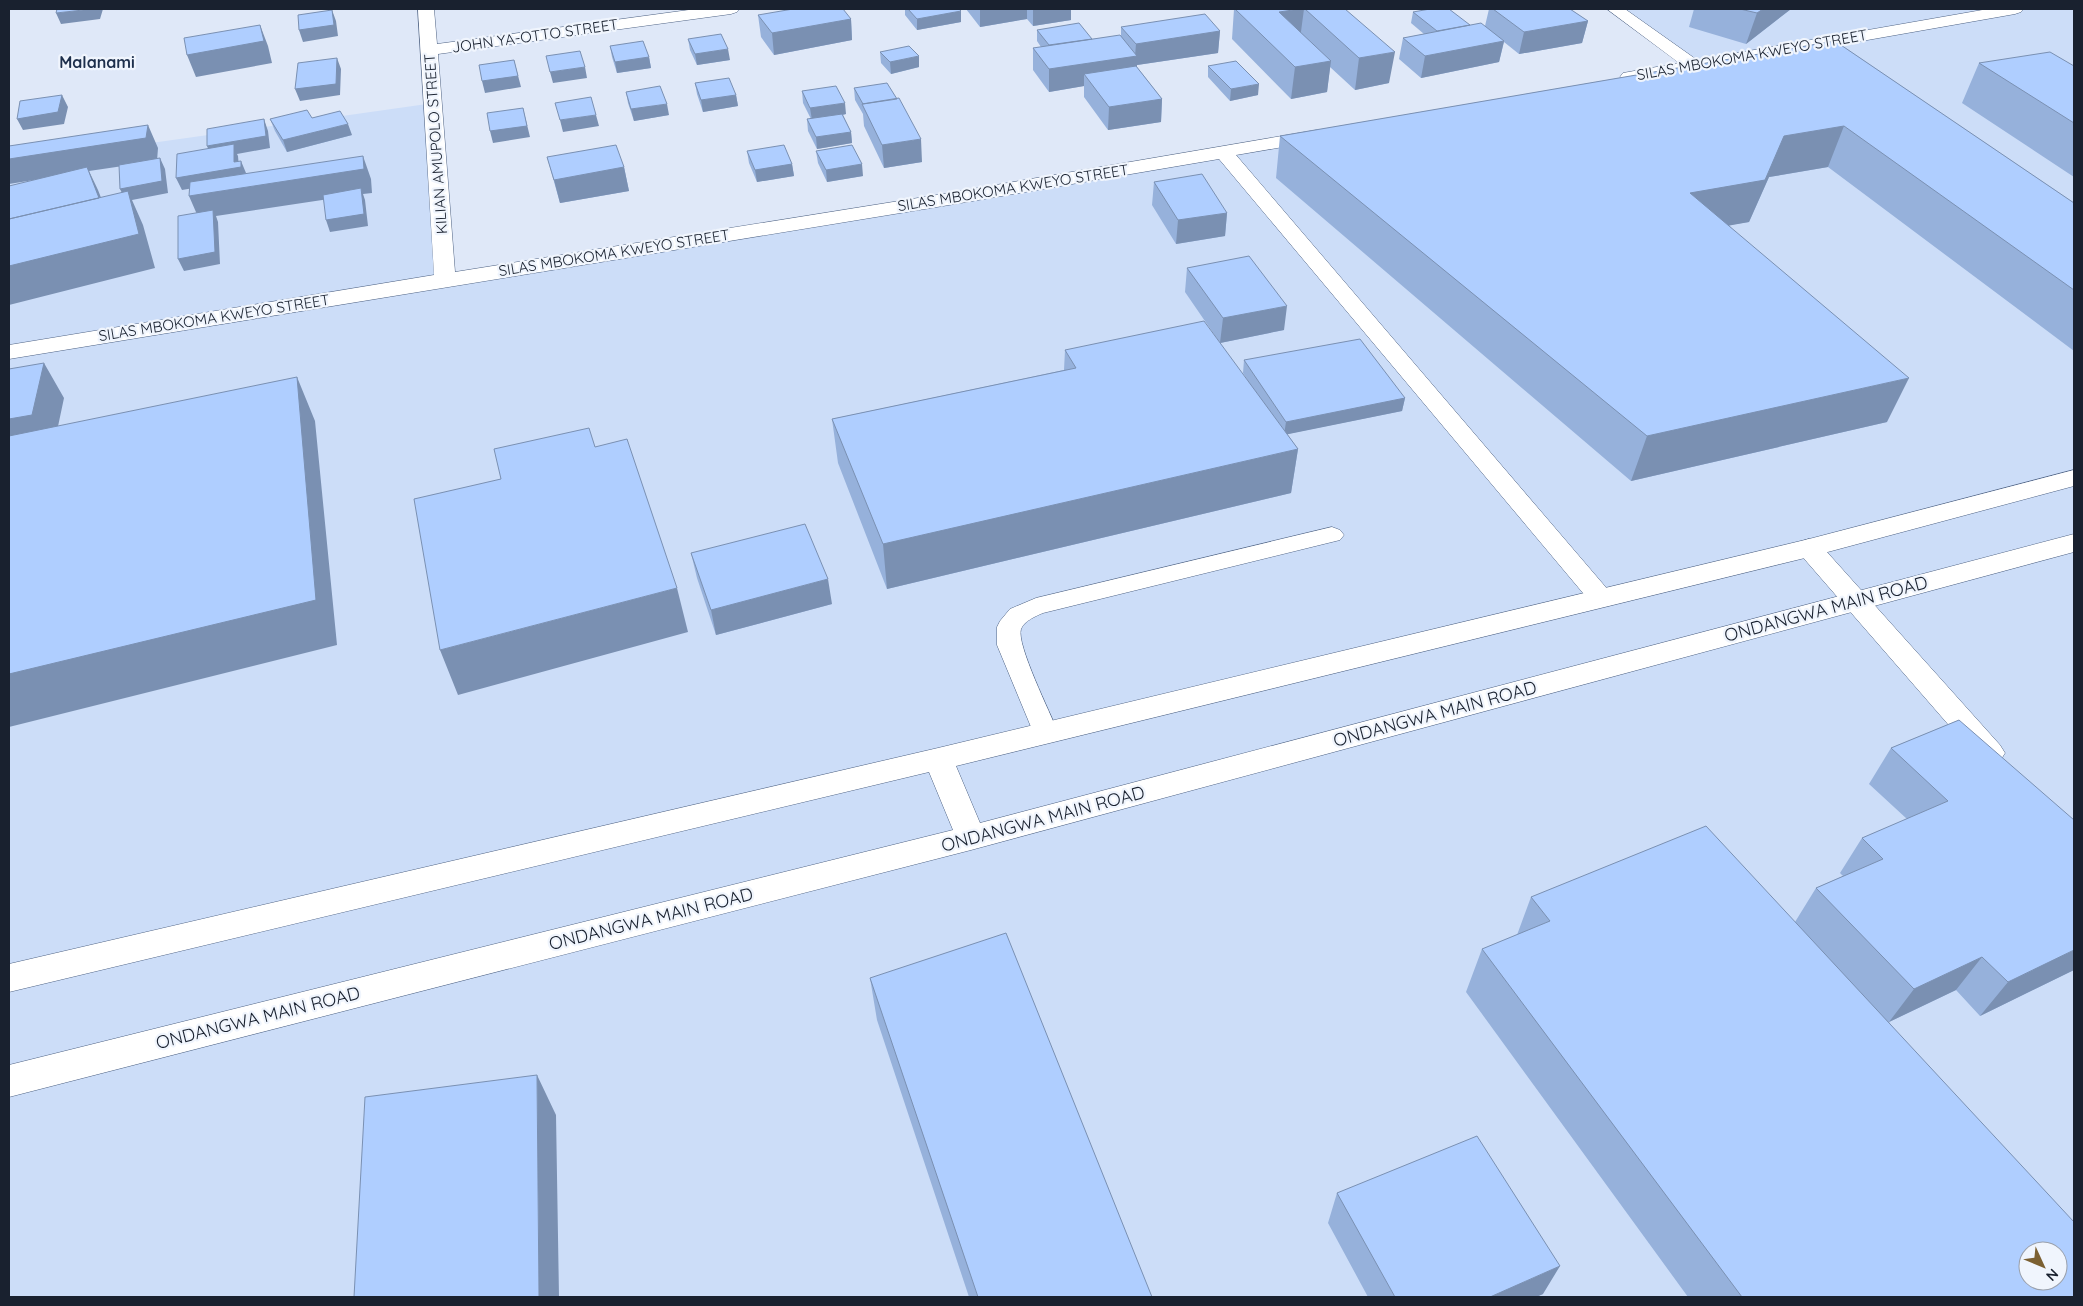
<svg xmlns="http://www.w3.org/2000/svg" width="2083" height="1306" font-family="Quicksand,sans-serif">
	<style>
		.built { fill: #ccddf8; fill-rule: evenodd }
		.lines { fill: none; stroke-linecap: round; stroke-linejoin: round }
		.service-casing { stroke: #4e6283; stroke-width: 1 }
		.minor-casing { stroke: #4e6283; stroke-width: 1 }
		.primary-casing { stroke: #4e6283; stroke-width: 1 }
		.service { fill: #fff; fill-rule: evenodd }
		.minor { fill: #fff; fill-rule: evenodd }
		.primary { fill: #fff; fill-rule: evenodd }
		.wall { fill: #96b1db }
		.shaded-wall { fill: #7a90b2 }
		.building { fill: #afceff; stroke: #7a90b2; fill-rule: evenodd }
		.labels { text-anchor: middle; stroke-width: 4.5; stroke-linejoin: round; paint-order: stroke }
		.far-street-label { font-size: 15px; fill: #19212f; stroke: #f0f5fd }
		.far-neighbourhood-label { font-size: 16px; font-weight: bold; fill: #1d2f4c; stroke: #f0f5fd }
		.street-label { font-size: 18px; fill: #19212f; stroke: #f0f5fd }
	</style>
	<rect width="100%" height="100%" fill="#dfe8f8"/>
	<path class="built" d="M1615 9H2074V1297H9V163L434 103 445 279 1224 153 1693 65ZM2028 1251H2058V1281H2028Z"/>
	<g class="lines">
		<g class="service-casing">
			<path id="service" d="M1332 527 1340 530 1344 535 1340 540 1043 613C1036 616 1024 621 1021 629 1016 644 1051 714 1058 732L1054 739 1045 742 1036 739 997 645V627L1000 621 1010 609 1036 598Z"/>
		</g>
		<g class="minor-casing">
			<path id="minor" d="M418 9H434L437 44 696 9H739L737 12 731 14 438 54 455 272 943 194 1317 130 1324 132 1326 136 1324 140 1236 155 1615 598 1611 605 1602 607 1593 605 1219 159 943 206 9 359V345L434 275Z
				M1607 9H1625L1697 60 1988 9H2023L2021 12 2015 14 1629 82 1623 81 1620 77 1623 73 1679 63Z
				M1809 539 1818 542 2000 745 2005 753 2000 761 1990 764 1980 761 1800 554 1796 548 1800 542Z"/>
		</g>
		<g class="primary-casing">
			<path id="primary" d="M2074 470V486L1809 557 956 766 980 823 2074 534V552L971 850 9 1097V1065L953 830 929 772 9 992V964L938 748 1809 539Z"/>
		</g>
		<use href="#service" class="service"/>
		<use href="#minor" class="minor"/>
		<use href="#primary" class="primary"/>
	</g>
	<path class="wall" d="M905 9H959L961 22 917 30 905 15Z
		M966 9H1071V20L1033 26 1027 19 980 27Z
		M1234 9H1345L1389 83 1355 90 1330 67 1327 92 1291 99 1232 39Z
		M1489 9H1570L1588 21 1582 43 1519 54 1504 42 1499 62 1421 78 1399 59 1403 38 1424 34 1411 23 1413 12 1470 25 1485 26Z
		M1694 9H1791L1746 44 1689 27Z
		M758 15 851 19 852 40 774 55 761 37Z
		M1121 27 1220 31 1218 53 1137 65V67L1162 99 1161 122 1108 130 1084 97V86L1049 92 1033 70V48L1041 47 1037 41V30L1092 39 1121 36Z
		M688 39 730 60 697 65 690 50Z
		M1835 41 2074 203V351L1828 167 1769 177 1749 222 1729 225 1887 422 1631 481 1276 178 1280 136Z
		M610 46 649 57 651 68 617 73 612 57Z
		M880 52 919 67 891 74 881 63Z
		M1979 63 2074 66V177L1962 103Z
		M1208 66 1258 95 1230 101 1208 77Z
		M695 83 736 95 738 106 703 112 697 94Z
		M854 88 922 162 884 168 864 126 863 114 855 100Z
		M802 91 846 114 843 115 851 132 852 143 817 149 808 131 807 119H811L803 103Z
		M626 92 669 115 634 121 628 103Z
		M270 119 352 135 287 152 275 131Z
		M747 151 792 164 794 176 757 182 749 163Z
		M816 151 863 176 827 182 818 163Z
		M547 157 624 167 629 191 560 203Z
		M1154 182 1227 213 1225 236 1176 244 1152 205Z
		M1187 268 1284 330 1220 343 1185 292Z
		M1065 350 1248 381 1243 373 1244 360 1405 398 1402 411 1287 434 1298 449 1291 493 887 589 838 463 832 419 1064 370Z
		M691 553 832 604 716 635 697 578Z
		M1959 720 2074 970 1980 1016 1956 990 1889 1022 2074 1297H1688L1466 992 1482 949 1517 935 1531 897 1795 922 1816 888 1843 876 1840 873 1862 838 1907 819 1869 784 1891 748Z
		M870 978 1152 1297H969L877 1020Z
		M1337 1193 1543 1294 1536 1297H1368L1328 1223Z"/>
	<path class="shaded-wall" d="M92 9H103L100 19 61 24 56 13Z
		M980 9H1027V19L980 27Z
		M1033 9H1071V20L1033 26Z
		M1300 9H1304L1300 39 1279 12Z
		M1763 9H1791L1746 44 1757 13Z
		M332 10 336 21 338 36 303 42 299 30Z
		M961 11V22L917 30V19Z
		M851 19 852 40 774 55 772 33Z
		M1588 21 1582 43 1519 54 1524 32Z
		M260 25 268 46 272 63 196 77 187 55Z
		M1220 31 1218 53 1137 65 1136 78 1084 74V86L1049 92V69L1135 56 1136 44Z
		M1504 41 1499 62 1421 78 1425 56Z
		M728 49 730 60 697 65 695 54Z
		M1395 52 1389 83 1355 90 1359 58Z
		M919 56V67L891 74 890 62Z
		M649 57 651 68 617 73 615 62Z
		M337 58 341 69 340 95 300 101 295 89Z
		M514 60 521 87 485 93 482 81Z
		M1331 61 1327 92 1291 99 1295 67Z
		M585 67 587 78 553 83 550 72Z
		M1259 84 1258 95 1230 101 1231 89Z
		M62 95 68 107 64 124 23 130 17 119Z
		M736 95 738 106 703 112 701 100Z
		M1162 99 1161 122 1108 130 1109 107Z
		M845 103 846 114 812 120 810 108Z
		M667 104 669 115 634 121 631 109Z
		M523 108 530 137 493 143 490 131Z
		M596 115 599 126 563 132 560 120Z
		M264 119 268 131 270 148 237 154 238 156 239 168 241 161 246 173V179L182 190 176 178 212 158 207 146Z
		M348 124 352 135 287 152 283 140Z
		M148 125 158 148 157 161 89 171 98 190 111 223 9 250 89 171 9 184V159Z
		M1844 126 1828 167 1769 177 1749 222 1677 235 1690 193 1784 136Z
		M851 132 852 143 817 149 816 137Z
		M921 139 922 162 884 168 882 145Z
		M363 156 371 179 372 193 363 194 365 200 368 226 330 232 326 220 362 194 216 216 218 222 220 264 184 271 178 259 199 219 189 196Z
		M160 158 165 169 168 193 132 200 143 225 155 268 9 305V266L126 201 120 189Z
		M792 164 794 176 757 182 755 170Z
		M862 164 863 176 827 182 826 170Z
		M624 167 629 191 560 203 554 180Z
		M1227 213 1225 236 1176 244 1178 220Z
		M1287 306 1284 330 1220 343 1223 318Z
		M44 363 64 398 53 450 9 458V419Z
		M297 377 315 421 337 645 9 727V674Z
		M1909 378 1887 422 1631 481 1647 436Z
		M1405 398 1402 411 1284 435 1286 422Z
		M1298 449 1291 493 887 589 883 544Z
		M828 579 832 604 716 635 711 610Z
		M677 588 688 632 458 695 440 650Z
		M2074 950V970L1980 1016 2008 982Z
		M1982 957 1956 990 1889 1022 1914 989Z
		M537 1075 556 1115 559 1297H539Z
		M1560 1266 1543 1294 1536 1297H1490Z"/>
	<path class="building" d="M57 9H92L56 13Z
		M793 9H843L851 19 772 33 758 15Z
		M908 9H959L961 11 917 19Z
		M1235 9H1300L1279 12 1331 61 1295 67Z
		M1305 9H1345L1395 52 1359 58Z
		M1430 9H1449L1470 25 1437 31 1413 12Z
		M1493 9H1570L1588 21 1524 32Z
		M1740 9H1763L1757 13Z
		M332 10 334 25 299 30 298 15Z
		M1205 14 1220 31 1136 44 1121 27Z
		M1079 23 1092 39 1049 45 1037 30Z
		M1481 23 1504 41 1425 56 1403 38Z
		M260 25 264 41 187 55 184 38Z
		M721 34 728 49 695 54 688 39Z
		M1120 35 1137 56 1049 69 1033 48Z
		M643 41 649 57 615 62 610 46Z
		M1835 41 2074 203V290L1844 126 1784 136 1765 180 1690 193 1909 378 1647 436 1280 136Z
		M909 46 919 56 890 62 880 52Z
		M580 51 585 67 550 72 546 56Z
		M2050 52 2074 66V123L1979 63Z
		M337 58 336 84 295 89 298 63Z
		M514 60 518 76 482 81 479 65Z
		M1236 61 1259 84 1231 89 1208 66Z
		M1136 66 1162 99 1109 107 1084 74Z
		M729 78 736 95 701 100 695 83Z
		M887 83 897 99 863 104 854 88Z
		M660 86 667 104 631 109 626 92Z
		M836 86 845 103 810 108 802 91Z
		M62 95 58 112 17 119 20 101Z
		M591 97 596 115 560 120 555 103Z
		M899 98 921 139 882 145 862 104Z
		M523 108 527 126 490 131 487 113Z
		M307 110 312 118 340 111 348 124 283 140 270 119Z
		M842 114 851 132 816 137 807 119Z
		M264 119 266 136 207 146V129Z
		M148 125 146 138 9 159V146Z
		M234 144V162L241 161V167L176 178 177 154Z
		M616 145 624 167 554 180 547 157Z
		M784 145 792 164 755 170 747 151Z
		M852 145 862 164 826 170 816 151Z
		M363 156 364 169 189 196 190 182Z
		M160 158 162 181 120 189 119 165Z
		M87 167 99 198 9 219V186Z
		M1202 174 1227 213 1178 220 1154 182Z
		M361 188 364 214 326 220 323 195Z
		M128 191 139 234 9 266V219Z
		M213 210 215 252 178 259V216Z
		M1249 256 1287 306 1223 318 1187 268Z
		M1204 321 1298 449 883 544 832 419 1076 368 1065 350Z
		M1360 339 1405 398 1286 422 1244 360Z
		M44 363 32 415 9 419V369Z
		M297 377 316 600 9 674V436Z
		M589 428 595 447 627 439 677 588 440 650 414 499 501 479 494 449Z
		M805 524 828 579 711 610 691 553Z
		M1959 720 2074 820V950L2008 982 1982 957 1914 989 1816 888 1883 859 1862 838 1948 801 1891 748Z
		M1706 826 2074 1222V1297H1742L1482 949 1550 921 1531 897ZM2028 1251H2058V1281H2028Z
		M1006 933 1152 1297H978L870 978Z
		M537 1075 539 1297H354L365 1097Z
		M1477 1136 1560 1266 1490 1297H1395L1337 1193Z"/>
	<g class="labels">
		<g class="far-street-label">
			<text transform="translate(535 36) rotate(-8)" y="5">JOHN YA-OTTO STREET</text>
			<text transform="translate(1752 55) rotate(-10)" y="5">SILAS MBOKOMA KWEYO STREET</text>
			<text transform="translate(436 144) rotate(-94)" y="5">KILIAN AMUPOLO STREET</text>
			<text transform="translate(1013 188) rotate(-9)" y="5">SILAS MBOKOMA KWEYO STREET</text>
			<text transform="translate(614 253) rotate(-9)" y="5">SILAS MBOKOMA KWEYO STREET</text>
			<text transform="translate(214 318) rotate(-9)" y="5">SILAS MBOKOMA KWEYO STREET</text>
		</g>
		<g class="far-neighbourhood-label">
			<text x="97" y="68">Malanami</text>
		</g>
		<g class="street-label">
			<text transform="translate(1826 609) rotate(-15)" y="6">ONDANGWA MAIN ROAD</text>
			<text transform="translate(1435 714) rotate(-15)" y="6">ONDANGWA MAIN ROAD</text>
			<text transform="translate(1043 819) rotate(-15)" y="6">ONDANGWA MAIN ROAD</text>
			<text transform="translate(651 919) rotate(-14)" y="6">ONDANGWA MAIN ROAD</text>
			<text transform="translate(258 1018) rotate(-14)" y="6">ONDANGWA MAIN ROAD</text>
		</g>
	</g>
	<rect width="2083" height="1306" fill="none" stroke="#19212f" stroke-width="20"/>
	<g transform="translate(2043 1266) rotate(134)"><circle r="24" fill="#f0f5fd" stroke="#9aa0ab"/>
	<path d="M0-4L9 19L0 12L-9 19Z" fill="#7b6032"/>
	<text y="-8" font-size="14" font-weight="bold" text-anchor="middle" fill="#19212f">N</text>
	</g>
</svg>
